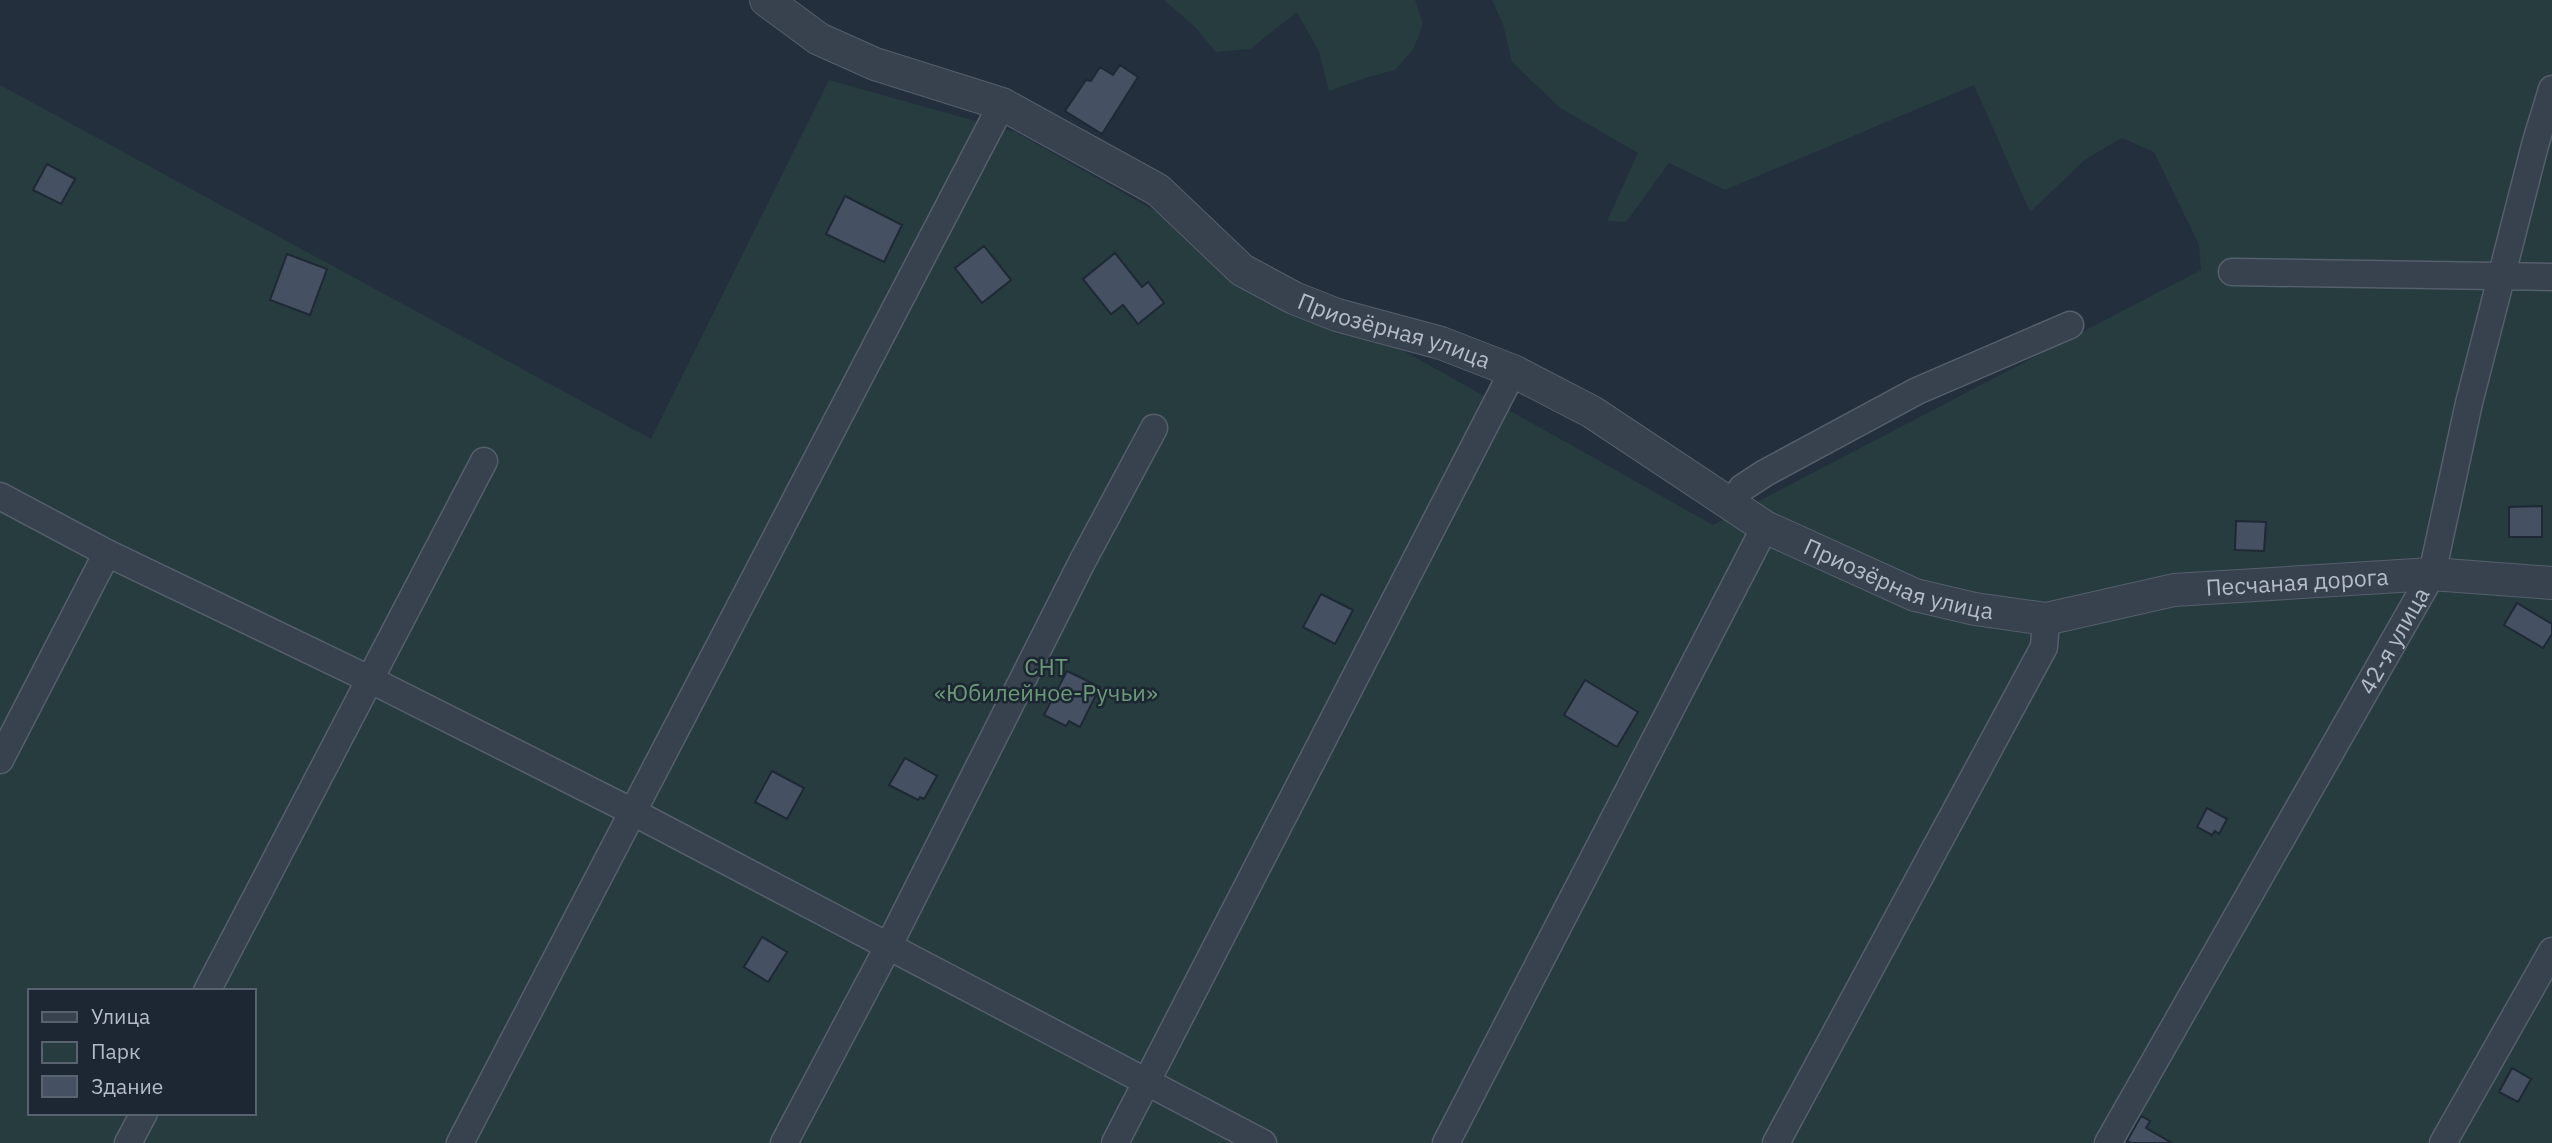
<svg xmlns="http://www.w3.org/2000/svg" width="2552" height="1143" font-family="'IBM Plex Sans',sans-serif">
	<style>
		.green { fill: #263c3f; fill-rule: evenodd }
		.building { fill: #455162; stroke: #1f2835; stroke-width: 2 }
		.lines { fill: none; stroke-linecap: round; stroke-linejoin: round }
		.minor-casing { stroke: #565f6c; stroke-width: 29 }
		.tertiary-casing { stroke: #565f6c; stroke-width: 34 }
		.minor { stroke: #38414e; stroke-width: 26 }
		.tertiary { stroke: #38414e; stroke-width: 32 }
		.labels { text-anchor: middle; stroke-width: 5; stroke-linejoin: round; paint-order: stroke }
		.street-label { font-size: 23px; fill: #b4bcc9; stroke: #1d2633 }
		.park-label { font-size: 23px; fill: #6b9a76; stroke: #1d2633 }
	</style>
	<rect width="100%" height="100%" fill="#242f3e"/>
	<path class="green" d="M1164 0H1415L1423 24 1414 48 1395 70 1368 77 1329 91 1319 52 1297 12 1250 49 1216 52 1196 28Z
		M1492 0H2552V1143H0V85L651 439 829 80 1015 132 1713 525 2201 270 2199 245 2154 152 2122 138 2086 159 2030 212 1974 85 1725 190 1669 163 1626 222 1607 221 1638 153 1559 107 1512 62 1503 24ZM30 991H254V1113H30Z"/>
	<path class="building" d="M1120 65 1138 77 1102 134 1065 111 1086 80 1091 81 1100 67 1113 75Z
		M47 164 75 179 61 204 33 190Z
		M845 196 902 225 884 262 826 234Z
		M984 246 1011 280 982 303 955 268Z
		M1115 253 1142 287 1148 282 1164 303 1138 324 1123 305 1111 314 1083 279Z
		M287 254 327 269 310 315 270 300Z
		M2542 506V537H2509V507Z
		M2236 521 2266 522 2264 551 2235 550Z
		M1321 594 1353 610 1335 644 1303 627Z
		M2517 603 2552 624V634L2543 648 2504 625Z
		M1067 671 1100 687 1080 727 1069 721 1066 726 1044 715Z
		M1585 680 1638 712 1617 747 1564 715Z
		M905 758 937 776 924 799 920 797 918 800 889 785Z
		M772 771 804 788 787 819 755 802Z
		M2207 808 2227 819 2219 834 2215 831 2212 835 2197 827Z
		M762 937 787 952 768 982 744 967Z
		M2512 1068 2531 1079 2518 1102 2499 1092Z
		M2141 1116 2150 1121 2146 1128 2172 1143H2131L2127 1141Z"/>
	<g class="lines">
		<g class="minor-casing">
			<g id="minor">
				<path d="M2232 272 2552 277"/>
				<path d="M0 496 107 553 369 679 631 811 1263 1143"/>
				<path d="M1731 504 1742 488 1765 473 1917 391 2070 325"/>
				<path d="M0 760 107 553"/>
				<path d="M207 991 484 461"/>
				<path d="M128 1143 144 1113"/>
				<path d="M460 1143 1002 104"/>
				<path d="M784 1143 889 945 1081 564 1154 428"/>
				<path d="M1115 1143 1513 371"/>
				<path d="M1446 1143 1765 527"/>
				<path d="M1776 1143 2044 647 2046 619"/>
				<path id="s1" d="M2108 1143 2432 574 2469 403 2535 145 2552 89"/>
				<path d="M2443 1143 2552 951"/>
			</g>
		</g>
		<g class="tertiary-casing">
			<g id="tertiary">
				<path id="s2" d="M766 0 819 39 875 64 1002 104 1158 190 1242 270 1294 298 1337 315 1441 343 1513 371 1592 412 1765 527 1915 595 1975 609 2046 619 2174 590 2432 574 2552 583"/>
			</g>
		</g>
		<use href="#minor" class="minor"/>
		<use href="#tertiary" class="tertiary"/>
	</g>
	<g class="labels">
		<g class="street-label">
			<text dy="8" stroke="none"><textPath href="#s2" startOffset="719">Приозёрная улица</textPath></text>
			<text dy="8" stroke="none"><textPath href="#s2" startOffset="1286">Приозёрная улица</textPath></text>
			<text dy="8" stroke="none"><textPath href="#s2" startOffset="1694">Песчаная дорога</textPath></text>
			<text dy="8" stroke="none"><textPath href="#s1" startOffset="578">42-я улица</textPath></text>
		</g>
		<g class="park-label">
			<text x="1046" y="675">СНТ<tspan x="1046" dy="26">«Юбилейное-Ручьи»</tspan></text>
		</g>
	</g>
	<rect x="28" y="989" width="228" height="126" fill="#1d2633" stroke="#59626f" stroke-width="2"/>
	<rect x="42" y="1012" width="35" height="10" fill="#38414e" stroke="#59626f" stroke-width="2"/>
	<text x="91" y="1024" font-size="21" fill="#b4bcc9">Улица</text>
	<rect x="42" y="1042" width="35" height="21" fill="#263c3f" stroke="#59626f" stroke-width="2"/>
	<text x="91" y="1059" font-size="21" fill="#b4bcc9">Парк</text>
	<rect x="42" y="1076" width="35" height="21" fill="#455162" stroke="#59626f" stroke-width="2"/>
	<text x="91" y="1094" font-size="21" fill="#b4bcc9">Здание</text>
</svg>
